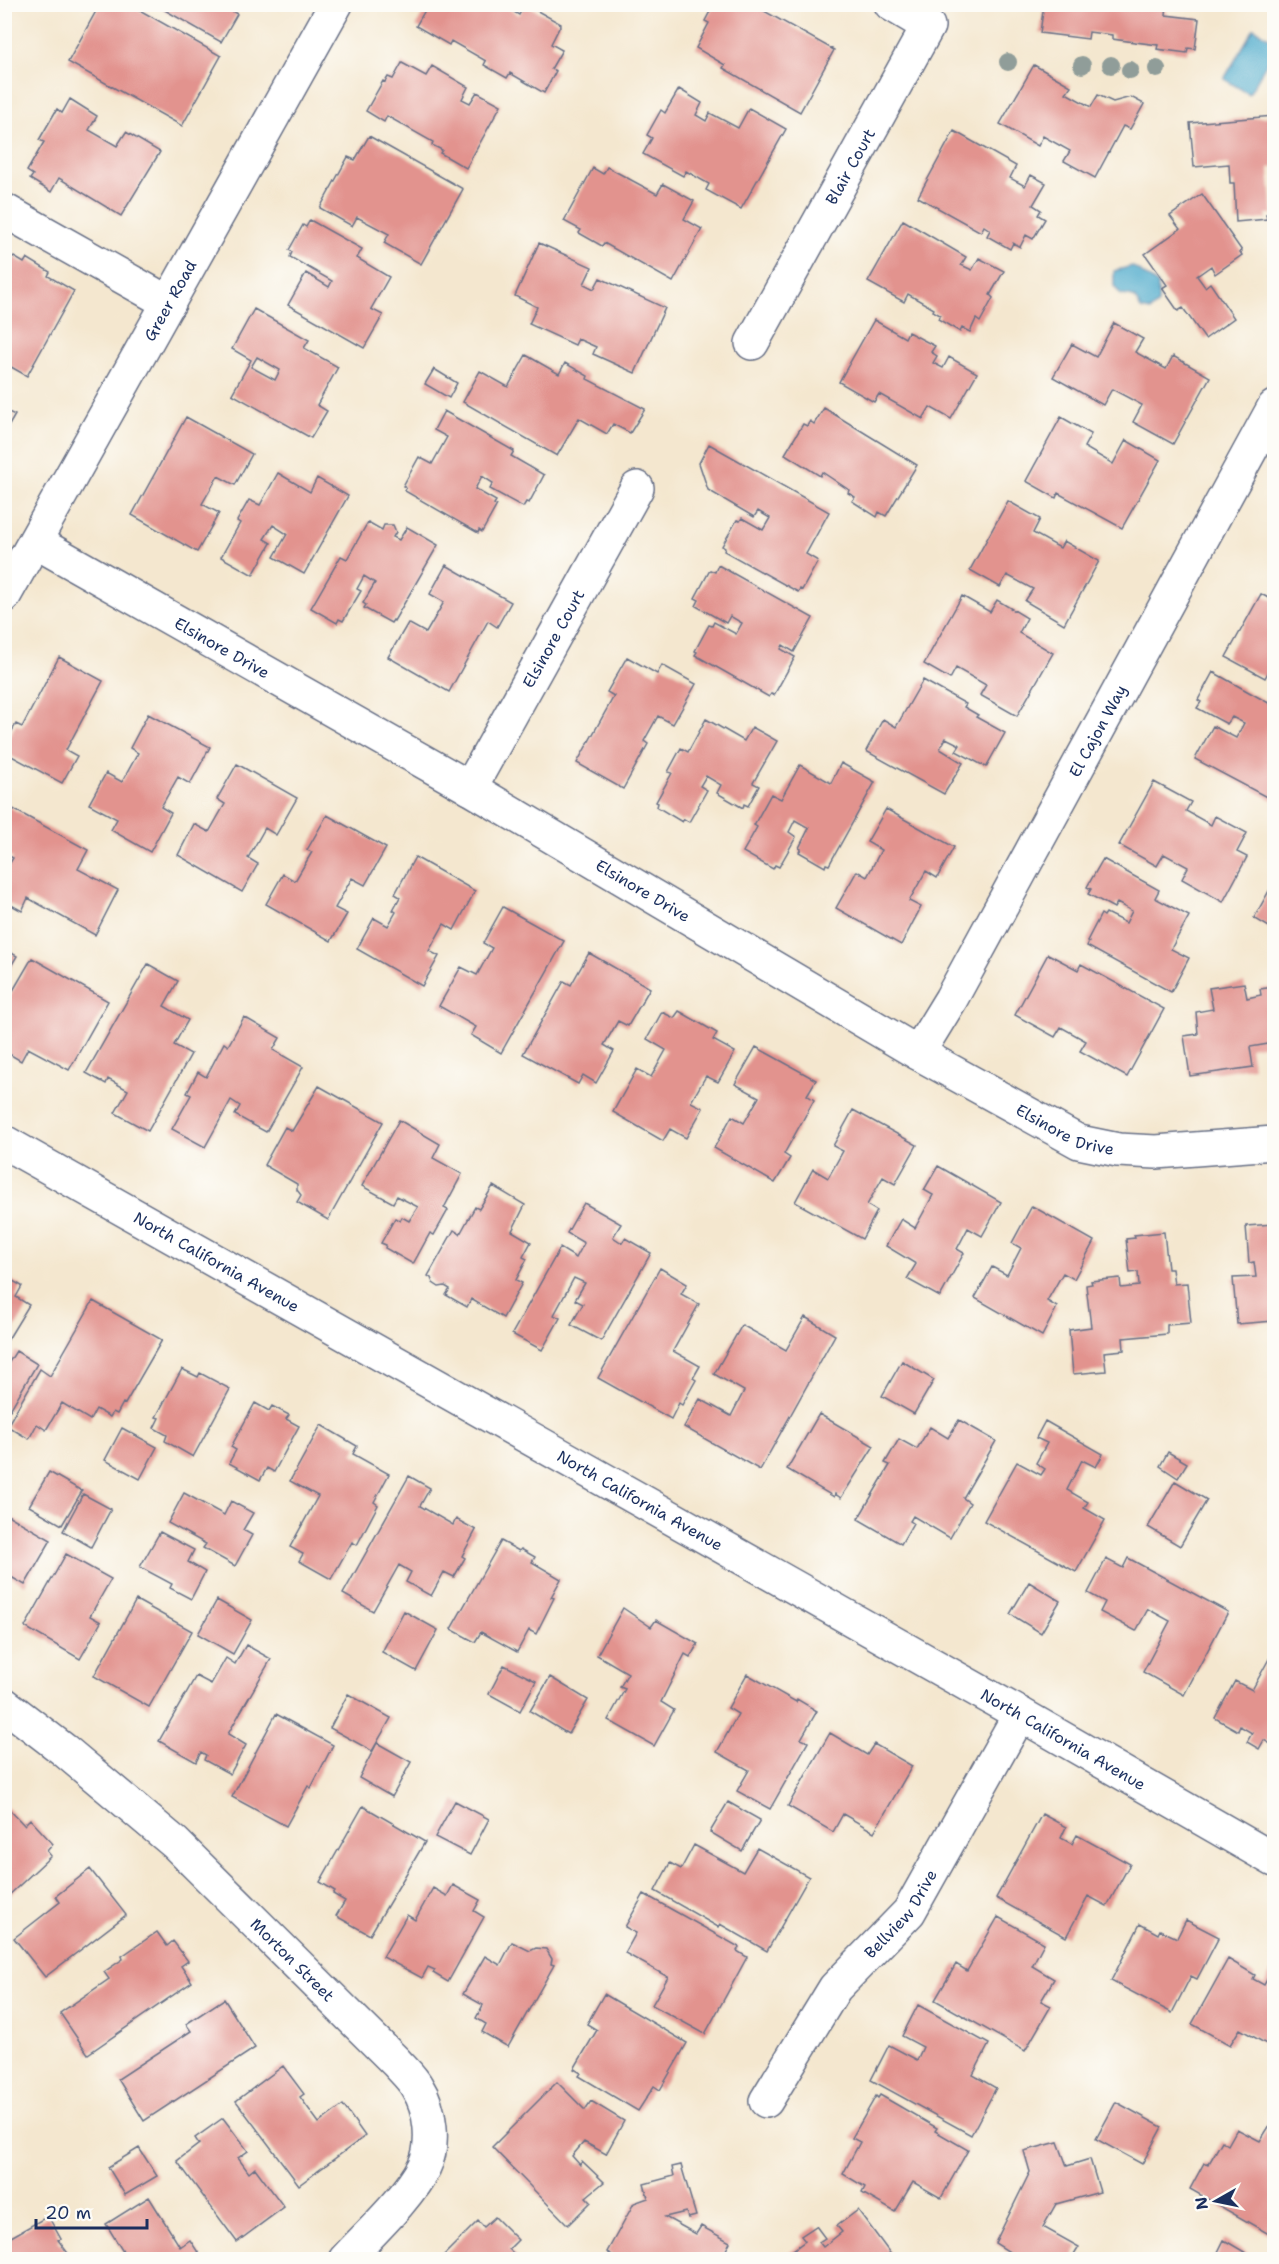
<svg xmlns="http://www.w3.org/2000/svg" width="1279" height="2264" font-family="'Shantell Sans',sans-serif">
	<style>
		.water { fill: #4eaacc; stroke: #346c95; stroke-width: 1.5 }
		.building { fill: #e2938e; fill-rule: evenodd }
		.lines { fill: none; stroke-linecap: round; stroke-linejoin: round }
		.minor-casing { stroke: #676f86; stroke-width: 36 }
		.minor { stroke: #fff; stroke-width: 33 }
		.tree { fill: #909d99 }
		.labels { text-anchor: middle; stroke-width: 4.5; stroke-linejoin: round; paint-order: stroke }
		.street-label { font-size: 16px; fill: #1b2f5e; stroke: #fdfcf7 }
	</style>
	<rect width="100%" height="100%" fill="#fdfcf7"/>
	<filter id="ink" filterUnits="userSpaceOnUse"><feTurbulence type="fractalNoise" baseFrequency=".0167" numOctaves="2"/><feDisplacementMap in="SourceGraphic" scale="12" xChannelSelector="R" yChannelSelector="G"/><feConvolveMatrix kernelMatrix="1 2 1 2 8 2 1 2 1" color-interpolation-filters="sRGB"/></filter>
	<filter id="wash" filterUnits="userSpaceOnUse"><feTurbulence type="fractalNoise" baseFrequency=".008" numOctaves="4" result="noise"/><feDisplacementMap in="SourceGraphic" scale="24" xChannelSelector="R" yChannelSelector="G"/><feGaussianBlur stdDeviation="1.35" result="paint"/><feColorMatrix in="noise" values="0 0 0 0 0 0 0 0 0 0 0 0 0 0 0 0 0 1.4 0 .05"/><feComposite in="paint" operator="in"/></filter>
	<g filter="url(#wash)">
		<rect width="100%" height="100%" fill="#f4e7cf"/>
		<path class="water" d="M1254 28 1274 41V50L1249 94 1224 79Z
			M1132 266 1158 285V304L1150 311 1141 309C1134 296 1137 297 1121 295L1114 286V271Z"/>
		<g id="blocks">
			<path class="building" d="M100 4H129L221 56 182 126 68 62Z
				M154 4H220L237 14 221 42Z
				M525 4 561 24 551 44 562 50 551 69 556 71 544 93 510 73 507 78 484 65 486 61 451 41 449 45 416 26 428 5H512L509 9 519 15Z
				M714 4H767L764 11 834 50 800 112 723 68 725 65 696 48 709 23 705 21Z
				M1044 4H1167L1166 15 1199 19 1195 49 1188 48 1187 53 1157 49 1158 45 1112 39V35L1089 32 1088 39 1040 33Z
				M402 63 426 76 432 66 468 87 462 99 470 103 477 92 501 105 466 168 440 153 442 150 432 145 433 142 387 116 384 122 366 111 383 81 385 82 388 77 393 79Z
				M1034 65 1071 86 1066 93 1091 107 1098 95 1113 102 1131 97 1144 104 1130 129 1123 126 1095 178 1064 161 1070 151 1043 136 1038 146 1000 124Z
				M679 89 702 103 696 115 706 121 710 113 738 128 749 108 786 129 741 209 706 190 709 184 686 171 683 176 643 154 652 138 647 135 661 110 665 113Z
				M70 99 97 116 89 130 117 146 126 132 160 152 121 216 59 178 51 192 30 179 33 175 27 171 44 142 39 140 57 109 62 113Z
				M1274 116V167L1269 168 1273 214H1266L1267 219 1236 222 1234 183H1230L1229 164 1194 167 1190 123Z
				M954 131 1016 166 1010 178 1025 186 1031 175 1046 183 1033 205 1041 210 1038 215 1045 219 1033 239 1026 235 1020 247 1013 243 1010 249 987 236 990 230 984 226 981 232 918 197Z
				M369 136 463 189 421 264 384 243 389 234 357 217 352 226 320 208 348 157 355 160Z
				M607 167 657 194 663 184 694 201 684 219 702 229 673 282 604 243 602 246 579 233 581 230 564 221 593 168 603 174Z
				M1202 194 1242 251 1240 252 1242 255 1215 274 1211 266 1197 276 1205 287 1210 283 1234 318 1205 339 1183 308 1178 311 1162 288 1167 285 1145 254 1180 229 1170 216Z
				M310 220 362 249 357 258 389 277 371 309 383 315 364 348 288 305 306 273 329 287 332 281 290 257 292 252 289 250 303 225 306 227Z
				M903 220 966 257 961 265 972 270 979 258 1004 271 990 295 993 298 980 322 976 319 970 332 962 328 960 332 938 319 940 315 933 311 934 309 908 294 904 302 868 282Z
				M539 243 592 267 584 284 594 289 600 278 665 308 635 373 593 354 596 347 578 339 575 345 529 324 537 307 515 296Z
				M9 254 24 263 27 258 50 272 48 276 74 291 27 376 4 363V262Z
				M254 309 309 340 304 348 338 367 317 405 327 411 311 438 232 394 251 360 232 349ZM257 357 280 370 275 380 251 367Z
				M874 320 905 338 908 332 935 346 931 352 937 356 933 363 943 368 949 357 977 373 951 419 930 407 923 419 879 394 874 402 839 382Z
				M1114 323 1143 339 1135 352 1166 369 1173 356 1210 377 1173 444 1133 422 1142 405 1112 389 1103 405 1053 377 1072 344 1096 357Z
				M526 355 559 374 565 363 588 376 587 379 645 409 630 433 613 424 607 434 579 418 557 456 463 402 480 371 508 387Z
				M434 369 457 383 449 398 425 384Z
				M824 408 917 465 886 516 879 512 877 517 852 501 855 497 848 493 849 490 822 472 820 476 785 454 803 424 807 426 810 421 814 424Z
				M4 410 15 415 4 434Z
				M444 411 514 451 511 456 544 475 529 503 526 502 523 507 490 489 493 483 482 476 475 489 496 501 494 504 497 505 482 532 479 530 478 533 405 491 406 488 403 486 419 457 432 464 447 437 434 430Z
				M186 417 252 454 235 485 218 476 202 504 219 513 197 552 132 515Z
				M1061 417 1091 434 1084 447 1113 464 1126 440 1160 460 1122 528 1058 493 1056 498 1026 481Z
				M709 444 829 512 806 554 818 561 802 590 800 589 798 592 724 551 725 548 722 546 737 520 740 521 742 518 763 530 770 518 758 511 754 517 708 490 699 463Z
				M278 473 310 492 317 478 348 496 304 574 274 557 287 534 273 525 264 539 271 543 253 575 221 557 240 523 237 521 249 500 260 505Z
				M1008 501 1040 519 1033 533 1060 548 1064 541 1099 561 1064 624 1025 601 1033 589 1007 575 1000 587 970 570Z
				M368 522 382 530 384 525H393L396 532 393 537 399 540 407 527 438 545 394 621 393 620 391 623 364 608 366 605 363 603 375 583 364 576 357 589 361 591 343 621 339 619 337 623 311 608 341 556 347 559Z
				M446 565 511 602 497 627 488 621 449 692 388 657 408 623 426 633 444 602 430 594Z
				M718 565 813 618 794 652 783 645 781 649 795 657 774 695 771 694 769 697 695 655 697 652 695 651 709 625 712 626 714 622 736 634 742 623 730 616 726 623 696 606 699 600 695 598 710 570 715 572Z
				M1261 594 1274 601V669L1271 667 1265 678 1226 657Z
				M962 596 990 612 997 600 1027 618 1019 633 1053 653 1017 716 980 695 986 685 956 668 950 679 924 664Z
				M59 657 103 681 66 750 77 756 62 783 4 752V745L16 724 22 727Z
				M627 657 657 674 662 665 696 684 673 724 658 716 644 741 648 744 623 789 577 763 614 696 607 692Z
				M1213 672 1274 706V801L1195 759 1213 726 1236 738 1244 723 1232 717 1227 724 1197 708 1201 702 1198 700Z
				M923 680 966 704 964 707 978 715 976 717 1005 733 986 767 956 751 960 745 946 738 940 749 963 763 944 794 866 751 883 719 896 727Z
				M148 714 210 747 190 784 178 777 161 807 171 813 150 852 111 830 117 819 89 804 106 773 122 782 138 753 130 748Z
				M706 719 744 741 752 727 777 741 753 783 759 786 748 806 744 804 743 808 717 793 721 785 706 776 700 786 707 790 689 822 684 819 682 822 657 807 658 803 656 802 672 773 668 772 681 748 688 752Z
				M841 763 875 782 829 865 826 864 825 867 799 852 801 849 799 848 809 828 795 820 789 832 796 837 779 867 775 865 773 869 743 852 757 827 754 825 771 794 781 799 800 765 831 783Z
				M237 764 297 798 276 835 265 828 248 858 258 864 242 892 178 855 194 824 209 832 225 804 217 799Z
				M1154 782 1191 802 1186 811 1211 825 1215 816 1247 833 1237 852 1247 857 1223 902 1182 879 1188 867 1164 854 1157 866 1119 845Z
				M4 804 88 850 78 869 118 890 95 935 28 898 22 911 4 901V864L8 866 13 858 4 853Z
				M886 809 954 847 937 878 926 871 909 901 921 907 901 945 836 908 857 871 867 877 881 850 867 842Z
				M327 815 386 848 365 885 352 878 335 908 347 914 331 941 266 904 283 874 295 881 312 852 307 850Z
				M415 857 475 891 454 930 444 924 429 951 439 956 422 986 357 949 374 918 388 926 396 912 393 910 400 897 395 894Z
				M1103 859 1159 890 1155 898 1189 916 1171 949 1189 958 1171 992 1087 946 1089 942 1087 941 1101 914 1104 916 1106 913 1126 923 1132 911 1117 903 1114 908 1088 894 1091 889 1087 887Z
				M1274 882V930L1254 918Z
				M503 907 564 941 501 1053 471 1035 476 1027 439 1006 461 967 477 975 492 948 483 943Z
				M4 949 17 956 4 978Z
				M589 953 650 988 628 1026 618 1021 604 1045 614 1051 596 1083 583 1075 578 1084 523 1054 564 981 571 985Z
				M1048 954 1078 970 1081 964 1164 1009 1127 1077 1080 1051 1086 1041 1061 1027 1055 1037 1015 1015Z
				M32 958 108 1001 69 1070 28 1048 21 1061 4 1051V1006Z
				M148 964 178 981 164 1006 188 1020 174 1045 191 1054 148 1131 115 1113 128 1090 108 1079 106 1084 86 1073Z
				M1244 983 1247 998 1261 995 1260 989 1274 987V1043L1250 1047 1253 1067 1190 1076 1184 1036 1198 1034 1196 1012 1213 1009 1209 988Z
				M679 1011 717 1033 713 1040 735 1052 718 1082 706 1076 691 1102 703 1108 686 1138 670 1129 663 1141 613 1112 637 1069 651 1077 666 1050 647 1039 662 1012 674 1018Z
				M244 1017 280 1038 273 1050 303 1067 266 1132 235 1115 240 1106 231 1100 205 1147 172 1129 191 1095 187 1093 198 1072 206 1077 224 1043 228 1046Z
				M756 1047 816 1080 807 1095 814 1100 784 1154 790 1158 775 1183 714 1148 732 1116 744 1123 759 1097 735 1084Z
				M319 1086 383 1122 328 1220 297 1202 301 1195 297 1190V1184L264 1165 285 1127 292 1131Z
				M853 1110 917 1145 895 1184 883 1177 867 1205 877 1211 862 1239 795 1202 813 1169 828 1178 843 1151 833 1146Z
				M399 1120 440 1144 433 1158 462 1174 444 1208 448 1210 434 1235 430 1233 413 1264 385 1248 386 1245 381 1243 395 1218 400 1221 402 1217 409 1221 418 1207 397 1196 393 1203 362 1186Z
				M938 1166 1001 1202 982 1236 968 1228 957 1249 964 1253 940 1297 907 1279 916 1264 886 1246 901 1219 915 1228 933 1195 924 1190Z
				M493 1186 525 1205 512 1231 531 1242 523 1257 527 1259 516 1280 522 1283 503 1318 471 1299 467 1307 446 1295 450 1289 445 1286 439 1287 433 1283 431 1278 428 1276 454 1230 460 1234 475 1207 479 1209Z
				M584 1203 621 1224 613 1237 622 1243 625 1238 651 1253 601 1341 571 1325 583 1304 575 1300 585 1283 574 1278 554 1315 560 1318 542 1350 512 1334 560 1248 576 1258 584 1243 567 1233Z
				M1032 1206 1094 1241 1074 1279 1063 1273 1047 1301 1057 1307 1042 1336 975 1298 992 1267 1007 1275 1021 1248 1012 1243Z
				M1274 1224V1321L1237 1324 1233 1278 1256 1277 1254 1262 1249 1263 1246 1226Z
				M1164 1232 1168 1269H1172L1174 1284 1187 1283 1191 1323 1167 1325V1334L1123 1338 1124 1350 1104 1352 1106 1371 1073 1374 1069 1330 1091 1327 1086 1285 1092 1284 1091 1281 1120 1278 1121 1288 1139 1286 1138 1272 1130 1273 1126 1239 1135 1238 1134 1235Z
				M660 1268 687 1284 681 1294 699 1304 673 1351 700 1366 693 1378 696 1380 682 1405 679 1403 671 1419 598 1378Z
				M4 1276 22 1286 16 1297 29 1305 4 1346Z
				M93 1301 162 1340 125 1404 123 1403 117 1414 113 1412 110 1417 96 1409 90 1420 62 1403 46 1430 37 1424 29 1439 7 1426 40 1369 50 1376Z
				M805 1317 835 1335 760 1470 684 1427 700 1399 731 1416 744 1391 714 1374 742 1325 786 1350Z
				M16 1351 37 1364 10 1410 4 1406V1370Z
				M902 1361 934 1380 914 1414 882 1396Z
				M182 1369 198 1377 200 1373 230 1389 193 1457 165 1441 167 1435 154 1428 159 1418 156 1417Z
				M255 1403 269 1411 272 1406 289 1415 286 1419 299 1426 274 1472 267 1468 260 1480 229 1463 236 1450 231 1447Z
				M819 1414 874 1446 841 1498 835 1494 834 1497 787 1469Z
				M959 1420 996 1441 963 1498 970 1503 950 1538 913 1516 910 1521 913 1523 901 1544 858 1519 890 1465 885 1463 899 1439 917 1449 930 1427 948 1438Z
				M1045 1421 1103 1454 1096 1467 1082 1460 1067 1490 1088 1502 1084 1508 1105 1520 1076 1572 984 1521 1017 1462 1041 1475 1045 1469 1036 1463 1047 1443 1036 1438Z
				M321 1425 357 1446 353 1454 389 1474 374 1502 378 1505 357 1545 352 1542 331 1579 299 1561 303 1554 290 1547 318 1496 290 1481Z
				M122 1428 157 1447 140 1479 105 1460Z
				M1168 1452 1187 1463 1178 1478 1160 1466Z
				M49 1472 82 1491 62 1525 29 1506Z
				M409 1476 430 1488 420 1506 453 1525 456 1519 476 1530 462 1556 465 1558 454 1577 444 1572 431 1596 406 1582 411 1572 399 1565 373 1611 343 1594Z
				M1175 1481 1207 1500 1180 1546 1148 1527Z
				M184 1493 224 1515 231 1501 253 1513 243 1530 252 1535 235 1566 203 1548 206 1544 168 1523Z
				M83 1494 111 1509 91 1547 63 1531Z
				M4 1513 51 1540 25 1585 4 1573Z
				M160 1532 194 1550 188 1562 205 1572 191 1599 170 1588 172 1584 140 1567Z
				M501 1541 519 1551 521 1549 535 1557 532 1562 561 1579 551 1597 554 1598 536 1634 529 1630 517 1652 481 1632 475 1642 451 1629Z
				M66 1554 111 1579 90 1616 101 1622 80 1659 25 1627Z
				M1128 1558 1228 1612 1184 1695 1143 1672 1170 1621 1148 1609 1136 1631 1100 1612 1105 1602 1088 1593 1106 1559 1123 1568Z
				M1029 1582 1060 1601 1041 1633 1010 1614Z
				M136 1600 192 1631 149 1707 94 1676Z
				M217 1600 252 1620 233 1654 198 1634Z
				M623 1608 651 1627 656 1620 698 1644 690 1657 685 1654 661 1702 674 1710 654 1746 608 1720 625 1689 620 1687 628 1673 597 1655Z
				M404 1611 438 1630 416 1671 382 1652Z
				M246 1645 271 1659 228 1734 246 1745 230 1774 204 1760 206 1755 201 1752 196 1762 159 1741 196 1676 211 1684 226 1658 235 1664Z
				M1270 1657 1274 1660V1746L1264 1740 1259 1749 1247 1742 1252 1733 1240 1726 1238 1731 1215 1718 1235 1681 1252 1690Z
				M504 1665 536 1681 520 1711 489 1694Z
				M747 1674 796 1702 797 1699 817 1711 801 1739 808 1742 770 1809 737 1791 749 1770 717 1752 738 1714 728 1708Z
				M550 1677 588 1700 568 1734 530 1711Z
				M348 1694 391 1718 372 1751 330 1728Z
				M276 1714 333 1745 311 1788 308 1786 286 1826 232 1797Z
				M830 1733 867 1755 874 1744 912 1766 874 1832 843 1814 833 1832 788 1806Z
				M377 1743 411 1762 392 1797 359 1778Z
				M455 1801 489 1819 470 1855 435 1837Z
				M728 1802 760 1820 742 1851 710 1832Z
				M363 1806 425 1842 370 1935 336 1916 345 1901 333 1894 335 1891 320 1882Z
				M8 1808 24 1825 30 1819 53 1844 47 1851 51 1856 7 1897 4 1895V1812Z
				M1042 1814 1066 1827 1061 1838 1072 1844 1077 1835 1130 1864 1107 1906 1088 1896 1066 1937 996 1898Z
				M694 1845 743 1872 757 1848 809 1877 767 1951 720 1924 718 1927 655 1891 670 1863 681 1869Z
				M90 1869 126 1915 45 1977 14 1938 60 1902 56 1896Z
				M453 1885 480 1900 474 1911 484 1917 448 1982 433 1973 435 1970 428 1967 422 1978 383 1957 407 1915 415 1920 433 1888 447 1896Z
				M644 1894 739 1947 737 1951 747 1957 705 2034 652 2005 668 1977 625 1953 636 1933 625 1927Z
				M998 1917 1044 1943 1032 1966 1054 1979 1041 2001 1051 2006 1025 2051 935 2000 956 1964 967 1971Z
				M1186 1920 1219 1937 1197 1979 1191 1976 1172 2013 1111 1981 1140 1924 1158 1934 1160 1930 1177 1938Z
				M157 1932 167 1946 173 1941 188 1961 181 1966 192 1982 88 2054 60 2013 109 1979 104 1972 123 1959 122 1956Z
				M512 1942 530 1951 536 1948 546 1949 552 1959 551 1964 554 1965 508 2047 482 2032 486 2024 476 2018 483 2005 463 1994 485 1956 500 1965Z
				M1228 1959 1255 1975 1253 1979 1264 1985 1273 1968 1274 1969V2033L1268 2045 1240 2029 1230 2045 1192 2024Z
				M604 1994 687 2043 660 2090 654 2086 638 2111 579 2076 581 2073 574 2069 597 2030 587 2024Z
				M224 1999 255 2048 144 2121 118 2079 191 2031 186 2024Z
				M918 2005 989 2044 973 2075 996 2088 971 2135 871 2080 889 2045 917 2060 923 2047 902 2036Z
				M283 2066 304 2094 300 2097 319 2123 343 2105 365 2136 299 2185 236 2101Z
				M557 2082 585 2110 591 2101 624 2121 606 2154 584 2142 572 2156 580 2165 582 2161 604 2182 586 2197 591 2202 568 2225 492 2147Z
				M880 2095 937 2128 935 2131 968 2150 941 2198 913 2182 895 2212 862 2193 865 2187 843 2174 860 2142 852 2138 876 2096 878 2098Z
				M1116 2102 1162 2127 1142 2164 1096 2139Z
				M223 2118 248 2151 238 2158 249 2173 255 2168 284 2207 237 2242 177 2161 199 2144 195 2138Z
				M1270 2125 1274 2127V2237L1190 2189 1204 2163 1208 2165 1222 2141 1228 2145 1237 2129 1260 2141Z
				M1058 2142 1067 2166 1090 2159 1100 2192 1056 2204 1043 2227 1079 2247 1071 2260H1022L995 2243 1030 2172 1024 2151Z
				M139 2148 157 2176 125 2195 108 2167Z
				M681 2165 696 2216 688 2218 686 2212 665 2217 696 2234 701 2226 730 2242 721 2260H620L607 2252 634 2203 648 2198 644 2184 674 2176 672 2167Z
				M149 2197 180 2247 190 2240 203 2260H128L106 2224Z
				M858 2210 895 2260H793L789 2253 805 2241 801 2236 816 2226 825 2238 819 2242 823 2247 842 2232 837 2226Z
				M48 2216 61 2239 58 2240 73 2260H4V2241Z
				M495 2217 518 2240 509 2249 520 2260H439L478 2221 484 2227Z
				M1224 2240 1258 2260H1214Z"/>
		</g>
	</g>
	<g filter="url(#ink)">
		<use href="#blocks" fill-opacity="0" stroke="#676f86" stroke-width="1.5"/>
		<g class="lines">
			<g class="minor-casing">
				<g id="minor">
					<path d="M4 210 169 303"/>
					<path id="s1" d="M752 343 928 26 891 4"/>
					<path id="s2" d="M36 542 470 788 918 1053 1079 1142 1118 1150 1156 1152 1274 1143"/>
					<path id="s3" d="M4 596 336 4"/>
					<path id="s4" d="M470 788 637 488"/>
					<path id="s5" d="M918 1053 951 999 1274 407"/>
					<path id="s6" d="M4 1142 1020 1714 1274 1860"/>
					<path id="s7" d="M4 1704 64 1750 175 1843 396 2062C403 2070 412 2078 417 2087 431 2109 435 2144 424 2167 409 2197 369 2234 345 2260"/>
					<path id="s8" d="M766 2101 835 1988 909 1912 1020 1714"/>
				</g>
			</g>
			<use href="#minor" class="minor"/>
		</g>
		<g class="tree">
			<circle cx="1008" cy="62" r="9"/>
			<circle cx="1082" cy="65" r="9"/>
			<circle cx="1111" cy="65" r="9"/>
			<circle cx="1157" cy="69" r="9"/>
			<circle cx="1130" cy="70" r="9"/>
		</g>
	</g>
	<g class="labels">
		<g class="street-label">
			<text dy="6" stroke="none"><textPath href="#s1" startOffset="202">Blair Court</textPath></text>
			<text dy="6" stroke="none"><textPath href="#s3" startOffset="339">Greer Road</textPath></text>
			<text dy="6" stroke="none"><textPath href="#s4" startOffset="171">Elsinore Court</textPath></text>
			<text dy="6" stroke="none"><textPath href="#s2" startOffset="214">Elsinore Drive</textPath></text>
			<text dy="6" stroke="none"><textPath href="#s5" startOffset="369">El Cajon Way</textPath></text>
			<text dy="6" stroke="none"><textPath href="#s2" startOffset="700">Elsinore Drive</textPath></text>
			<text dy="6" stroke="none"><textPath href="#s2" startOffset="1186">Elsinore Drive</textPath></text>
			<text dy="6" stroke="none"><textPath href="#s6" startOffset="244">North California Avenue</textPath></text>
			<text dy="6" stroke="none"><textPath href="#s6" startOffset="730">North California Avenue</textPath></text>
			<text dy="6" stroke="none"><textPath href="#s6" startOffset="1216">North California Avenue</textPath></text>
			<text dy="6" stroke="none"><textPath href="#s8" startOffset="232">Bellview Drive</textPath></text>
			<text dy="6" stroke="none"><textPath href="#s7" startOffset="386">Morton Street</textPath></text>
		</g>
	</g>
	<rect width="1279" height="2264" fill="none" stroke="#fdfcf7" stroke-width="24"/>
	<g transform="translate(1216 2201) rotate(261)" stroke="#fdfcf7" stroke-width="4.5" paint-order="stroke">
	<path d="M0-4.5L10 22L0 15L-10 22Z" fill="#1b2f5e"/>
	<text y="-9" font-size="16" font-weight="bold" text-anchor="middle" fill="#1b2f5e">N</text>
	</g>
	<path d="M36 2219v9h111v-9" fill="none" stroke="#1b2f5e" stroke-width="3"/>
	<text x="45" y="2219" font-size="18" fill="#1b2f5e" stroke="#fdfcf7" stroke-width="4.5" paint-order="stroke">20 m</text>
</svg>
